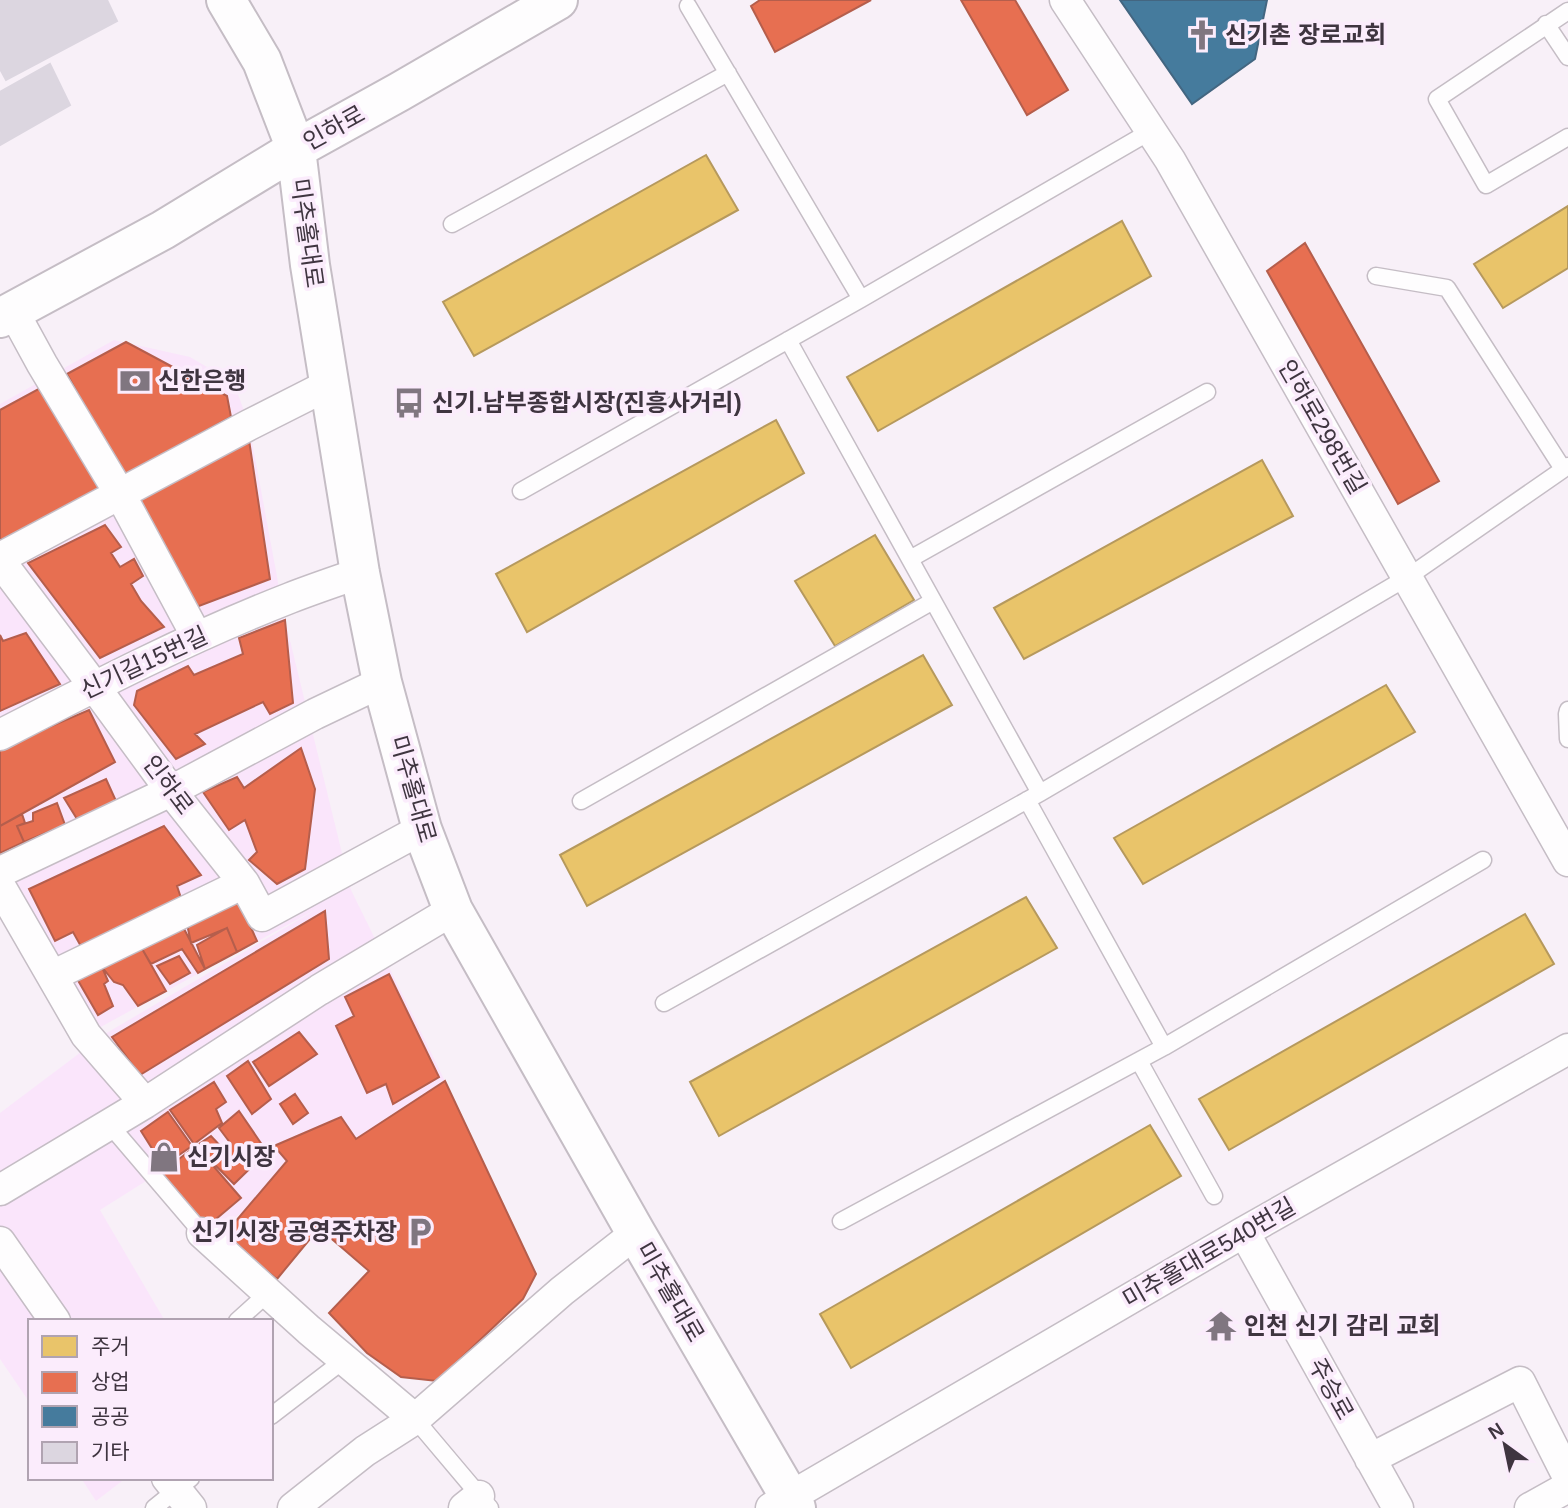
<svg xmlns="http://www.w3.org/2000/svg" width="1568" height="1508" font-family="Arial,'Noto Sans KR',sans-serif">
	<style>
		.built { fill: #fae5fb }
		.homes { fill: #e9c46a; stroke: #b6995d; stroke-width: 2 }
		.shops { fill: #e76f51; stroke: #b55e4c; stroke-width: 2 }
		.public { fill: #457b9d; stroke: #436681; stroke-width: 2 }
		.building { fill: #dcd6e0; stroke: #dcd6e0; stroke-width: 2 }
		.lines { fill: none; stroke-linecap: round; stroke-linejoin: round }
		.lane-casing { stroke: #c5bdc5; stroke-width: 19 }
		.street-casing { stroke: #c5bdc5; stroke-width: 33 }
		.secondary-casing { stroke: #c5bdc5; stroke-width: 42 }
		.lane { stroke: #fefdfe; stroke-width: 16 }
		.street { stroke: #fefdfe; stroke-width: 30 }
		.secondary { stroke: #fefdfe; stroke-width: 38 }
		.labels { text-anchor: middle; stroke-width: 7; stroke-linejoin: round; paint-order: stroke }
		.poi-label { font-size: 24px; font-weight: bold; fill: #3f3540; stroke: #fbecfc; text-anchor: start }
		.street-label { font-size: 24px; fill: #3f3540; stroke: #fbecfc }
	</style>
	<rect width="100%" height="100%" fill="#f8f0f8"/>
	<path class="built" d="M114 340 190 357 234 383 249 425 285 620 351 890 445 1081 205 1237 154 1176 100 1210 165 1321H30V1403L0 1359V1113L105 1034 322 906 86 1035 0 882V404Z
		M81 1478H126L96 1501Z"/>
	<path class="homes" d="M706 155 738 210 474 356 443 302Z
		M1568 206V268L1503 308 1474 264Z
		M1122 221 1151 276 878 431 847 377Z
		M776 420 804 473 527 632 496 574Z
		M1262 460 1293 516 1024 659 994 608Z
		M875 535 914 600 835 646 795 581Z
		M923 655 952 705 587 906 560 855Z
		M1386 685 1415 732 1143 884 1114 838Z
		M1026 897 1057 948 719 1136 690 1082Z
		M1525 914 1554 964 1229 1150 1199 1099Z
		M1150 1125 1181 1176 851 1368 820 1314Z"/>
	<path class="shops" d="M760 0H871L775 52 751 6Z
		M961 0H1015L1068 90 1027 115Z
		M1305 243 1439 481 1398 504 1267 271Z
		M126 342 227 396 231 417 123 476 67 374Z
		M44 386 103 486 2 540 0 538V410Z
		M249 440 270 579 191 609 138 501Z
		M105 525 121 547 111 553 120 567 134 559 143 576 131 584 141 601 164 627 100 658 28 563Z
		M285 620 293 703 270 714 263 702 195 734 205 744 176 759 134 705 137 691 188 666 194 675 243 654 239 638Z
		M26 633 60 684 0 711V635L3 641Z
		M89 710 115 762 0 826V748Z
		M301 748 315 789 305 869 277 884 249 860 257 852 245 820 229 830 203 792 237 777 244 788Z
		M106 779 116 801 77 819 64 798Z
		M57 803 65 825 24 842 17 826 33 821V813Z
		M22 814 25 823 17 826 24 842 0 853V826Z
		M164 826 201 875 177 886 182 901 83 950 73 932 55 941 29 889Z
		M238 899 257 941 237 952 227 928 191 943 187 924Z
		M325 911 329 959 140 1075 112 1037Z
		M182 925 205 969 198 973 182 949 151 964 141 947Z
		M227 928 237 952 205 969 197 945Z
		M141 947 166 991 138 1006 123 985 114 982 102 967Z
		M179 956 190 973 170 984 157 966Z
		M102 967 108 981 104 984 113 1006 98 1015 76 977Z
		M389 974 439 1077 393 1104 386 1084 367 1093 336 1026 354 1016 345 997Z
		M299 1032 317 1054 269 1086 253 1062Z
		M248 1061 271 1099 252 1114 227 1076Z
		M445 1081 536 1274 523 1299 437 1381 401 1377 367 1353 329 1313 369 1271 319 1228 277 1279 223 1236 287 1161 274 1146 341 1117 356 1139Z
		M214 1082 226 1102 216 1109 222 1123 194 1144 170 1110Z
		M295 1094 308 1113 293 1124 280 1104Z
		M239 1111 267 1152 234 1184 196 1146 211 1136 226 1152 231 1144 219 1128Z
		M168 1112 192 1146 163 1166 141 1131Z
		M196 1146 241 1198 203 1230 158 1175Z"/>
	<path class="public" d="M1120 0H1267L1255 59 1192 104Z"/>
	<path class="building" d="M0 0H107L117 21 6 80 0 69Z
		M50 64 70 105 0 145V92Z"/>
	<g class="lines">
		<g class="lane-casing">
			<path id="lane" d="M688 6 861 299
				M1568 11 1437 99 1486 185 1568 137
				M1546 24 1568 57
				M452 224 728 73
				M1376 276 1447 288 1563 469
				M788 340 1040 793
				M521 491 861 299 1151 131
				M910 559 1207 392
				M1568 710 1567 714 1568 739
				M1027 800 1164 1047
				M581 801 933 601
				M664 1003 1040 793 1408 577 1568 466
				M1139 1061 1214 1196
				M109 1124 202 1233
				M841 1221 1164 1047 1483 860
				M237 1321 268 1293
				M271 1416 344 1360
				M415 1419 490 1508
				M154 1508 191 1478"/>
		</g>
		<g class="street-casing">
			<path id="street" d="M1065 0 1170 160 1568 861
				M13 311 42 364 120 494 197 637
				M0 558 249 425 330 384
				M0 561 94 686 171 791 244 883 262 916 422 829
				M0 735C95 686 190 637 290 598 313 589 337 581 360 573
				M0 872 171 791 315 714 382 682
				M0 886 86 1035 145 1103
				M52 976 244 883
				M0 1190 145 1103 319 990 453 910
				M1244 1232 1398 1508
				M202 1233 309 1330 415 1419
				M0 1242 55 1321
				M1370 1459 1520 1382 1568 1477
				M167 1478 191 1508
				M293 1508 365 1451 415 1419 562 1291 636 1233
				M464 1508 479 1496
				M771 1508 1244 1232 1568 1049
				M1530 1508 1568 1487"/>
		</g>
		<g class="secondary-casing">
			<path id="secondary" d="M226 0 262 61 296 149 310 265 360 573 382 682 422 829 453 910 636 1233 796 1508
				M0 318 163 230 296 149 399 92 558 0"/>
		</g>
		<use href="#lane" class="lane"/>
		<use href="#street" class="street"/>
		<use href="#secondary" class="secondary"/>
	</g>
	<defs>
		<g id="church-bare" transform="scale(2.415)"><path d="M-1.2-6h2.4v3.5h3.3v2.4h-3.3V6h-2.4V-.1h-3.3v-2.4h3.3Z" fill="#807680" stroke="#fbecfc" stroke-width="2.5" paint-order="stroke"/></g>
		<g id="bank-bare" transform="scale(2.415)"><path d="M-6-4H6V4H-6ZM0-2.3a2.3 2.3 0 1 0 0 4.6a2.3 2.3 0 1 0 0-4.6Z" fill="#807680" stroke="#fbecfc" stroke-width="2.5" paint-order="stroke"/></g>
		<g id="bus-bare" transform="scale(2.415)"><path d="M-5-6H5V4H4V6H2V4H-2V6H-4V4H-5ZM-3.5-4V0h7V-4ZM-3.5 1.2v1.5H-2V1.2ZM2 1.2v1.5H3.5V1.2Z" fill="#807680" stroke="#fbecfc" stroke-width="2.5" paint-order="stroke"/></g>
		<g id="shop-bare" transform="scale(2.415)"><path d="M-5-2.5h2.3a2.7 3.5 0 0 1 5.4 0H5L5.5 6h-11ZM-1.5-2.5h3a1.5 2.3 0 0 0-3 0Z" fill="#807680" stroke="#fbecfc" stroke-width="2.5" paint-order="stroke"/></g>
		<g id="parking-bare" transform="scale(2.415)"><path d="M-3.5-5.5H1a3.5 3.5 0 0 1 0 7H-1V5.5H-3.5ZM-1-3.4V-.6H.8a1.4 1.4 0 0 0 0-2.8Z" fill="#807680" stroke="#fbecfc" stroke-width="2.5" paint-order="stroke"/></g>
		<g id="temple-bare" transform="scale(2.415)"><path d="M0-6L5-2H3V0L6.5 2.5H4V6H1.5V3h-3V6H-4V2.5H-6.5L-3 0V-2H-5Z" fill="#807680" stroke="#fbecfc" stroke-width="2.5" paint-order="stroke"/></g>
	</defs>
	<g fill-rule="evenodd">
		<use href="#church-bare" x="1202" y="35"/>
		<use href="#bank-bare" x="135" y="381"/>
		<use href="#bus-bare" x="409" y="403"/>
		<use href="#shop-bare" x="164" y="1157"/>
		<use href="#parking-bare" x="420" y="1232"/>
		<use href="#temple-bare" x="1221" y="1326"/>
	</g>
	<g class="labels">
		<g class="poi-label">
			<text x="1225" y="43">신기촌 장로교회</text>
			<text x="158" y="389">신한은행</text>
			<text x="432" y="411">신기.남부종합시장(진흥사거리)</text>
			<text x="187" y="1165">신기시장</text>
			<text x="397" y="1240" text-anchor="end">신기시장 공영주차장</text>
			<text x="1244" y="1334">인천 신기 감리 교회</text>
		</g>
		<g class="street-label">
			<text transform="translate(334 128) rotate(-29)" y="8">인하로</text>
			<text transform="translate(307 233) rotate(82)" y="8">미추홀대로</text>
			<text transform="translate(1322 427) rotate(60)" y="8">인하로298번길</text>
			<text transform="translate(144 663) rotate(-25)" y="8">신기길15번길</text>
			<text transform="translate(168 785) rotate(53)" y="8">인하로</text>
			<text transform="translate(413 789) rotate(74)" y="8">미추홀대로</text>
			<text transform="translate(1209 1253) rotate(-30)" y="8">미추홀대로540번길</text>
			<text transform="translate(670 1292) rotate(60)" y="8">미추홀대로</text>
			<text transform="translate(1331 1389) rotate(61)" y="8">주승로</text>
		</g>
	</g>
	<rect x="28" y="1319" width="245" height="161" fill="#fbecfc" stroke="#b0a3b1" stroke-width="2"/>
	<rect x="42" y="1336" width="35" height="21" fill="#e9c46a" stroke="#b0a3b1" stroke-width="2"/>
	<text x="91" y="1354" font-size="21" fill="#3f3540">주거</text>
	<rect x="42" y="1372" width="35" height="21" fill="#e76f51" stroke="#b0a3b1" stroke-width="2"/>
	<text x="91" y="1389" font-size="21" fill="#3f3540">상업</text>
	<rect x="42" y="1406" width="35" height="21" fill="#457b9d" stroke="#b0a3b1" stroke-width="2"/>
	<text x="91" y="1424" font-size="21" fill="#3f3540">공공</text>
	<rect x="42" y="1442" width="35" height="21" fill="#dcd6e0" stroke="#b0a3b1" stroke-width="2"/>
	<text x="91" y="1459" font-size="21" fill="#3f3540">기타</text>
	<g transform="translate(1505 1445) rotate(327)" stroke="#fbecfc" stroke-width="5" paint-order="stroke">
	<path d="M0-5L12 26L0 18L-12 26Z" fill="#3f3540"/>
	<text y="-10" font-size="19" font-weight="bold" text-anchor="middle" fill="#3f3540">N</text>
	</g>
</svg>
